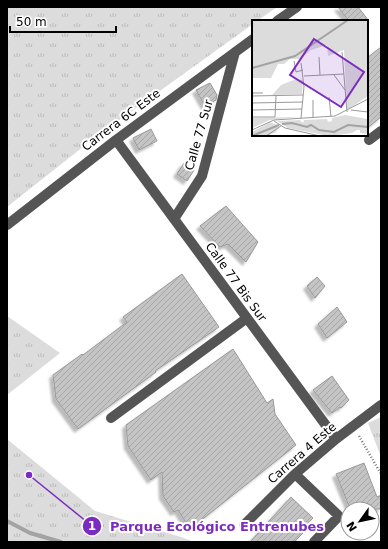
<svg xmlns="http://www.w3.org/2000/svg" width="388" height="549" font-family="'DejaVu Sans',sans-serif">
	<style>
		.grass { fill: url(#grass-tufts) }
		.lines { fill: none; stroke-linecap: round; stroke-linejoin: round }
		.stream { stroke: #a3a3a3; stroke-width: 4 }
		.building { fill: url(#building-hatch); stroke: #999; filter: url(#shadow) }
		.path { stroke: #777; stroke-width: 2.5; stroke-dasharray: 1 2; stroke-linecap: butt }
		.minor { stroke: #555; stroke-width: 10 }
		.labels { text-anchor: middle; stroke-width: 4; stroke-linejoin: round; paint-order: stroke }
		.street-label { font-size: 12px; fill: #000; stroke: #fff }
		.inset-river { fill: none; stroke: #a3a3a3; stroke-width: 2 }
		.inset-road { fill: none; stroke: #999; stroke-width: 1 }
		.view { fill: #7b2cbf; fill-opacity: 0.15; stroke: #7b2cbf; stroke-width: 2 }
		.inset-edge { fill: none; stroke: #000; stroke-width: 2 }
		.leader { fill: none; stroke: #7b2cbf; stroke-width: 1.5 }
		.callout-dot { fill: #7b2cbf; stroke: #fff; stroke-width: 1.5 }
		.mark-label { font-size: 12px; text-anchor: middle; font-weight: bold; fill: #fff }
		.callout-label { font-size: 13px; text-anchor: middle; font-weight: bold; fill: #7b2cbf; stroke: #fff; stroke-width: 4; stroke-linejoin: round; paint-order: stroke }
	</style>
	<defs>
		<pattern id="grass-tufts" width="24" height="20" patternUnits="userSpaceOnUse"><rect width="24" height="20" fill="#dcdcdc"/><path d="M3 7l-1-3M5 7V3M7 7l1-3M15 17l-1-3M17 17v-4M19 17l1-3" fill="none" stroke="#bbb"/></pattern>
		<pattern id="building-hatch" width="6" height="6" patternUnits="userSpaceOnUse"><rect width="6" height="6" fill="#c4c4c4"/><path d="M-1 1l2-2M0 6l6-6M5 7l2-2" fill="none" stroke="#a7a7a7"/></pattern>
		<filter id="shadow"><feDropShadow dx="-3.5" dy="3.5" stdDeviation="1" flood-color="#0004"/></filter>
	</defs>
	<rect width="100%" height="100%" fill="#fff"/>
	<path class="grass" d="M7 7H277L257 21H253V24L93 139 7 207Z
		M7 316 60 353 7 395Z
		M381 417V457L368 423Z
		M7 439 95 511 181 537 194 542H7Z"/>
	<g class="lines">
		<path class="stream" d="M7 521 30 533 61 542"/>
	</g>
	<path class="building" d="M338 7H358L369 21H349Z
		M381 47V117L367 128V58Z
		M210 83 217 95 216 100 205 106 196 90Z
		M151 129 157 141 139 150 133 138Z
		M184 163 194 170 187 181 177 174Z
		M226 206 258 242 246 262 228 244 220 247 200 226Z
		M182 274 219 327 155 371 156 372 78 429 56 399 53 375 82 354 83 355 127 322 123 317Z
		M317 277 325 286 315 298 307 286Z
		M337 307 347 322 327 338 318 324Z
		M233 349 267 403 273 399 275 414 296 445 190 529 178 510 174 512 163 496 162 472 151 480 128 446 126 425Z
		M332 376 349 400 341 408 340 407 332 413 313 390Z
		M364 463 377 497 381 495V509H352L351 506H349L336 474Z
		M291 497 313 518 301 531 303 533 294 542H250Z"/>
	<g class="lines">
		<path class="path" d="M359 436 381 474"/>
		<path class="minor" d="M277 21 297 7
			M116 140 336 439
			M369 140 381 131
			M174 219 202 176 235 52
			M7 225 116 140 253 39
			M111 418 247 318
			M295 474 339 516 314 542
			M244 525 295 474 336 439 381 405"/>
	</g>
	<g class="labels">
		<g class="street-label">
			<text transform="translate(121 120) rotate(-37)" y="4">Carrera 6C Este</text>
			<text transform="translate(199 135) rotate(-74)" y="4">Calle 77 Sur</text>
			<text transform="translate(236 282) rotate(54)" y="4">Calle 77 Bis Sur</text>
			<text transform="translate(302 453) rotate(-41)" y="4">Carrera 4 Este</text>
		</g>
	</g>
	<g transform="translate(252 20)">
		<rect width="116" height="116" fill="#fff"/>
		<path d="M0 0H116V76L95 90 92 30 76 36 75 25 59 30 48 39H38L32 44H26L19 58H1L0 72ZM44 59 51 60 50 74 20 75 29 65ZM93 95 116 99V114L108 113V110H105L100 113 77 116 36 108 25 101 48 100 51 103 52 100 75 99 76 102 80 101V98ZM48 97 18 100 0 108V98ZM18 102 28 106 24 112 15 116H0V112Z" fill="#dcdcdc"/>
		<path class="inset-river" d="M0 48 43 36 96 0M30 104 40 103 55 107 59 105 67 110 82 112 96 105 116 107M0 116 27 105"/>
		<path class="inset-road" d="M90 32 95 92M67 37 68 55M42 41 44 52 51 50M82 55 93 70M52 56 92 54M0 76 51 75M0 76 1 73H11M77 77 79 97M61 80V98M0 83 50 82M0 90 50 89M99 90 116 92M0 97H23L24 76M49 98 52 67 49 43M22 101 33 108 68 116M0 110 22 100 83 96 116 79M14 116 29 106"/>
		<path class="view" d="M62 19 112 52 89 87 38 55Z"/>
		<rect width="116" height="116" class="inset-edge"/>
	</g>
	<path class="leader" d="M29 475L92 526"/>
	<g class="callout-dot">
		<circle cx="29" cy="475" r="4"/>
		<circle cx="92" cy="526" r="10"/>
	</g>
	<g class="mark-label">
		<text x="92" y="530">1</text>
	</g>
	<g class="callout-label">
		<text x="217" y="531">Parque Ecológico Entrenubes</text>
	</g>
	<rect width="388" height="549" fill="none" stroke="#000000" stroke-width="16"/>
	<g transform="translate(360 521) rotate(237)"><circle r="19" fill="#ffffff" stroke="#999999"/>
	<path d="M0-3L7 15L0 10L-7 15Z" fill="#000000"/>
	<text y="-6" font-size="11" font-weight="bold" text-anchor="middle" fill="#000000">N</text>
	</g>
	<path d="M10 26v6h106v-6" fill="none" stroke="#000000" stroke-width="2"/>
	<text x="16" y="26" font-size="12" fill="#000000" stroke="#ffffff" stroke-width="3" paint-order="stroke">50 m</text>
</svg>
